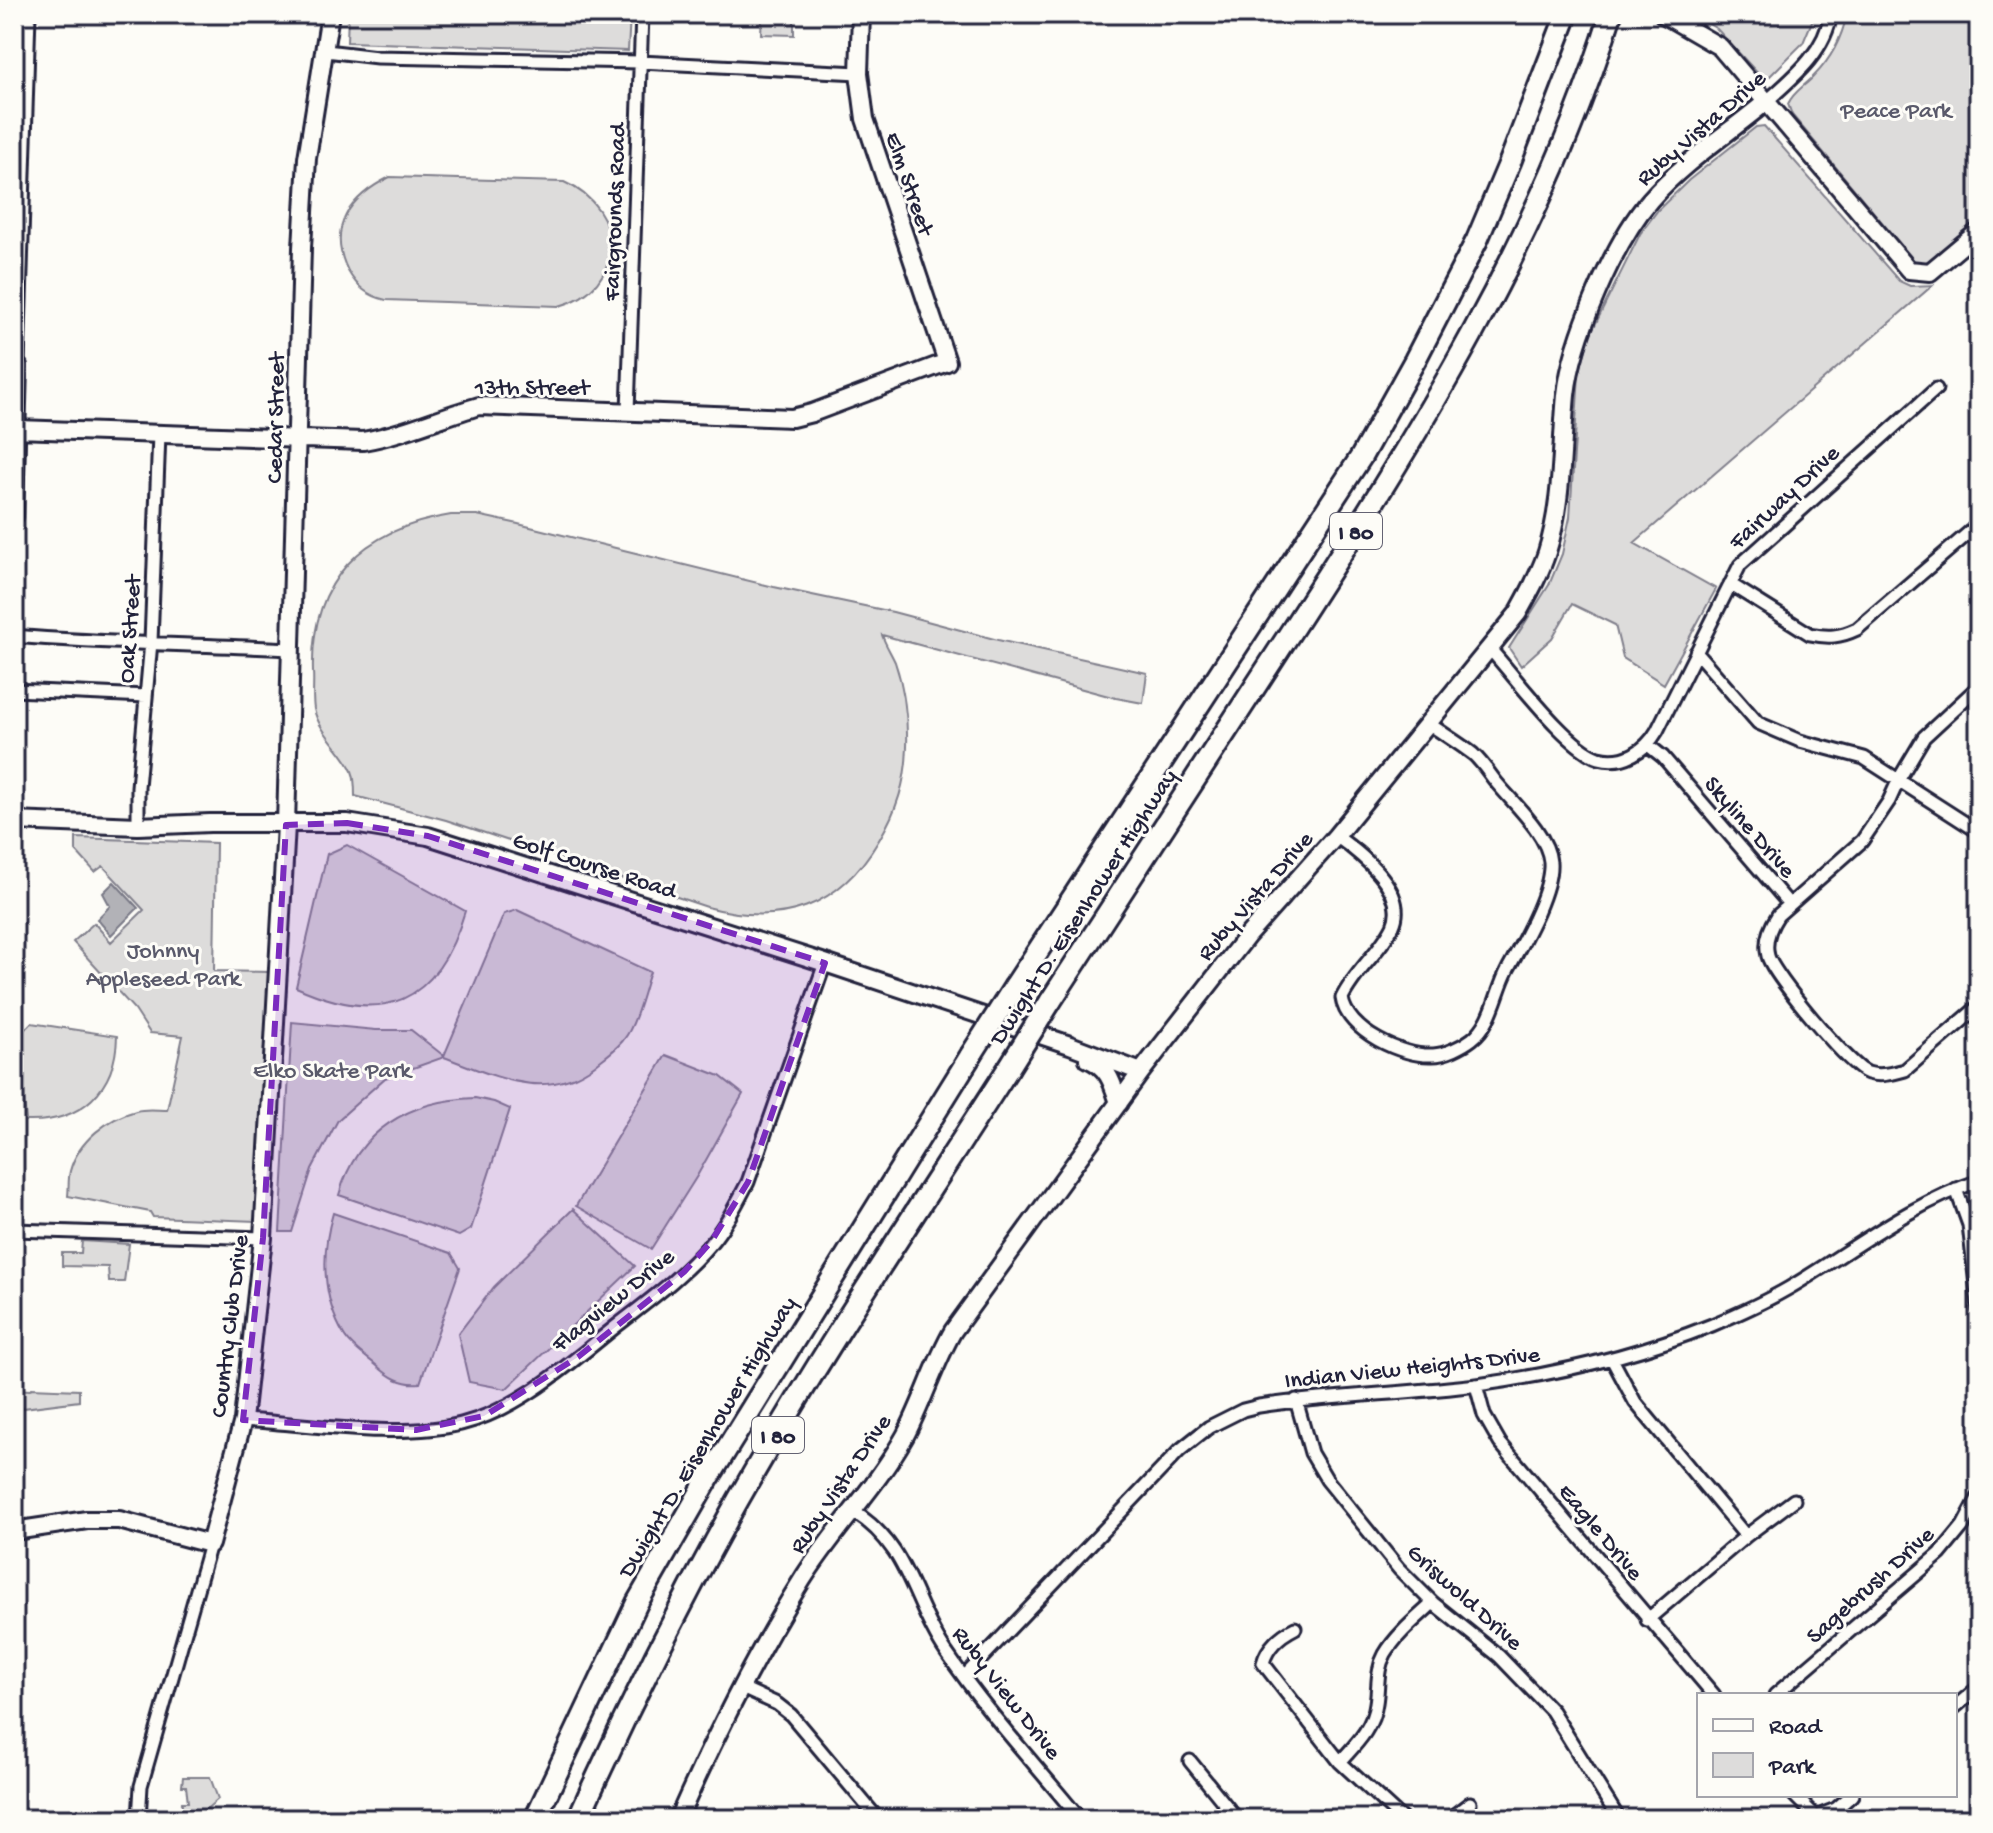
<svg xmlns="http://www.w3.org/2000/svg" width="1993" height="1833" font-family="'Gochi Hand',sans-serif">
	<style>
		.green { fill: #dddcdb; stroke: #807f8b; stroke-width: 2 }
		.water { fill: #b2b2b7; stroke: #787885; stroke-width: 2 }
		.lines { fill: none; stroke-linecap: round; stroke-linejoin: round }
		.street-casing { stroke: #22223b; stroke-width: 17 }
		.secondary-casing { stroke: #22223b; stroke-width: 22 }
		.highway-casing { stroke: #22223b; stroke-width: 26 }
		.street { stroke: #fdfcf7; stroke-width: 11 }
		.secondary { stroke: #fdfcf7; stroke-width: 16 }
		.highway { stroke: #fdfcf7; stroke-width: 20 }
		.highway-bridge-casing { stroke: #22223b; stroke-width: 26; stroke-linecap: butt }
		.highway-bridge { stroke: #fdfcf7; stroke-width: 20 }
		.marked { fill: #7b2cbf; fill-opacity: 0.2; stroke: #7b2cbf; stroke-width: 6; stroke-dasharray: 16 10; stroke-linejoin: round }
		.labels { text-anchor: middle; stroke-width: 6; stroke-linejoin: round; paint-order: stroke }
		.shield { fill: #fdfcf7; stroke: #646373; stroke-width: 2 }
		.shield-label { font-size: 22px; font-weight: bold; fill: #22223b }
		.park-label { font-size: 24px; fill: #5a5a6b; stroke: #fdfcf7 }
		.street-label { font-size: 24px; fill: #22223b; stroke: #fdfcf7 }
	</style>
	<rect width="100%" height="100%" fill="#fdfcf7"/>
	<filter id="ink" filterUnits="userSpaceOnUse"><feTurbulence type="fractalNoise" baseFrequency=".0125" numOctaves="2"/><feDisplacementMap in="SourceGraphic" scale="16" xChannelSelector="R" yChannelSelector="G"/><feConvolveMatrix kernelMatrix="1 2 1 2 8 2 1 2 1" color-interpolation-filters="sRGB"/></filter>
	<g filter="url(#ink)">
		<path class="green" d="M348 14H630L628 51 347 42Z
			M762 14H794V35L761 34Z
			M1692 14H1815L1803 43 1769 77H1761L1717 29Z
			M1847 14H1914L1979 21V221L1928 265 1917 264 1792 115 1788 104C1793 92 1805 86 1814 76 1831 59 1842 37 1847 14Z
			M1764 126 1899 281 1910 286 1933 285 1634 543 1716 589 1664 684 1623 658 1615 625 1572 604 1552 638 1521 666 1509 648 1549 585 1562 554 1570 517 1579 374 1590 335 1640 234 1658 210 1689 180 1756 127Z
			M390 177 564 182C626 209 627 288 559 306L386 300C368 296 357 287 348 271 326 227 351 196 390 177Z
			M451 515H477L514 523 774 587 893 612 998 640 1147 673 1143 703 1116 698 882 635C885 644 891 653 895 662 904 688 908 720 907 747 906 782 897 810 879 840 839 908 782 927 707 907L446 820 355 796C355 789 355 778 352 771 343 750 319 733 314 709 312 697 314 683 313 672 310 580 362 529 451 515Z
			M76 838 216 843 214 971 270 972 256 1221 153 1217 150 1212 68 1196C69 1188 68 1179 70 1171 78 1141 108 1118 136 1111 146 1108 157 1110 167 1110L183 1036 150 1033 135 1010 73 942 94 923 111 942 144 910 103 866 95 872 76 851Z
			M347 845 465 911C437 1005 383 1026 296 987L327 854Z
			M517 910 650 972C643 992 638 1018 627 1035 619 1048 606 1056 595 1065 545 1103 496 1076 444 1057L385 1078 338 1120 312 1169 292 1232H280L292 1022 376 1030H411L444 1056 504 914Z
			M31 1023 117 1036C116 1090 81 1123 26 1121L18 1036Z
			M666 1055 720 1076 743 1094 697 1176 651 1249 576 1206Z
			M475 1098 494 1102 510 1109 471 1229 459 1236 339 1195C357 1130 410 1100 475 1098Z
			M573 1209 635 1266 506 1389 469 1382 458 1334 494 1287Z
			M333 1213 451 1253 460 1268 420 1383C402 1385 389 1377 376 1365 365 1356 351 1347 344 1335 322 1298 321 1253 333 1213Z
			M82 1241 129 1244 124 1282H109L108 1267 62 1266V1253H81Z
			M31 1388 79 1390V1401L15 1409 14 1389 30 1390Z
			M183 1777H210L218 1799 195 1819H181L182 1802H188L186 1786H182Z"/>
		<path class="water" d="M114 882 138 908 111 935 97 919 110 906 103 893Z"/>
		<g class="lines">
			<g class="street-casing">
				<path id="street" d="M326 51 377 57 640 62 859 73
					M1767 101C1794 77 1825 52 1831 14
					M18 366 29 14
					M628 411 642 14
					M1730 584 1810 634C1828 638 1840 637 1857 629L1979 524
					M14 636C106 644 198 644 290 649
					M1489 648C1514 675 1567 748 1599 758 1624 765 1646 750 1657 731L1740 565 1936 389
					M1696 652 1758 723 1800 741 1864 758 1979 832
					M1979 686 1924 737 1899 779 1889 801 1862 841 1778 915C1770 927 1764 941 1768 956 1773 975 1850 1067 1868 1073 1880 1077 1894 1073 1905 1070L1979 1006
					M14 690 146 696
					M1648 745 1663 757 1789 904
					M138 826V787L151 642 159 434
					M1336 836C1360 853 1409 891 1393 926 1380 952 1355 971 1342 998 1346 1031 1403 1057 1433 1055 1445 1055 1463 1046 1472 1039 1493 1023 1496 991 1508 969 1522 943 1552 892 1550 862 1548 834 1513 803 1496 782 1489 773 1482 762 1473 754 1459 743 1442 733 1428 723
					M1956 1189 1969 1225 1979 1311
					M14 1230 263 1238
					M1612 1359 1635 1402 1746 1536
					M1476 1385 1484 1415 1500 1443 1714 1695
					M1296 1400 1311 1453 1327 1480 1399 1569 1433 1603 1499 1656 1552 1711 1619 1819
					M243 1420C308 1424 399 1439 461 1424 521 1409 572 1361 619 1324 651 1299 684 1275 710 1244 726 1225 737 1203 748 1182L825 963
					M854 1512C910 1547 912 1602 946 1652 986 1711 1035 1764 1080 1819
					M1647 1620 1746 1536 1794 1500
					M1295 1628C1281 1635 1267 1647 1263 1663L1340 1762 1402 1819
					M964 1677 1180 1450 1209 1427 1243 1410 1259 1406C1332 1395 1405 1394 1477 1385 1558 1374 1637 1355 1712 1325 1738 1314 1765 1302 1789 1288 1852 1251 1909 1204 1979 1181
					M742 1688 777 1704 791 1715 878 1819
					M1775 1695 1940 1554 1963 1526 1979 1496
					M1955 1707 1979 1687
					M1190 1761 1237 1819
					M1340 1762C1356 1744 1373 1728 1376 1703 1379 1685 1376 1670 1385 1654 1397 1634 1417 1618 1433 1603
					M1794 1795 1813 1814 1818 1816 1836 1809 1852 1795
					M681 1813 694 1819
					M139 1819 141 1786 210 1544
					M1449 1819 1470 1803"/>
			</g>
			<g class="secondary-casing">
				<path id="secondary" d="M1663 14 1720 47 1909 270 1930 272 1979 231
					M14 366H18L14 516
					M17 429 363 441C404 434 440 417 479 406L792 418 812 413 947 362 865 119 859 73 861 14
					M14 821 138 826 210 823H347L428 836 825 963 1070 1045 1141 1072
					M1088 1059C1109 1068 1112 1082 1119 1103
					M14 1531 87 1520H119L210 1544 243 1420 263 1238 286 825 302 248 307 158 330 14
					M678 1819C714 1738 755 1655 802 1580 833 1530 876 1488 905 1436 923 1402 934 1364 953 1331L1141 1072 1247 936 1336 836 1518 613C1529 593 1540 574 1547 552 1563 502 1561 447 1566 395 1572 339 1614 242 1650 200 1683 162 1729 133 1767 101"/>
			</g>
			<g class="highway-casing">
				<path id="highway" d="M1015 986 1361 457 1415 360 1477 240 1510 162 1567 14
					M1050 1002C1130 879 1210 756 1290 633 1417 437 1541 239 1611 14
					M535 1819 637 1603 708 1479 971 1055
					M578 1819C627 1710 680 1604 738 1500 821 1353 917 1211 1008 1069"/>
			</g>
			<use href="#street" class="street"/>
			<use href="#secondary" class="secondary"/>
			<use href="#highway" class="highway"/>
			<g class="highway-bridge-casing">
				<path id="highway-bridge" d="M971 1055 1015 986
					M1008 1069 1050 1002"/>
			</g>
			<use href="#highway-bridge" class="highway-bridge"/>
		</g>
	</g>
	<path class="marked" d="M347 823 428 836 825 963 748 1182 711 1242 684 1272 578 1357 484 1416 416 1430 243 1420 263 1238 286 825Z"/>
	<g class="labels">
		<g class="shield">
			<rect x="1330" y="513" width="52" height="36" rx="6"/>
			<rect x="752" y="1417" width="52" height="36" rx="6"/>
		</g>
		<g class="shield-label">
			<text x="1356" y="539">I 80</text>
			<text x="778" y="1443">I 80</text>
		</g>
		<g class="park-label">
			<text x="1896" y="117">Peace Park</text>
			<text x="163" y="957">Johnny<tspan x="163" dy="28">Appleseed Park</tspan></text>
			<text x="332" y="1077">Elko Skate Park</text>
		</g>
		<g class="street-label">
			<text transform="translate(1700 127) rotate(-41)" y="8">Ruby Vista Drive</text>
			<text transform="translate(911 183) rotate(71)" y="8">Elm Street</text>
			<text transform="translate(613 212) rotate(-88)" y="8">Fairgrounds Road</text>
			<text x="532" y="394">13th Street</text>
			<text transform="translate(274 418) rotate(-89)" y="8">Cedar Street</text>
			<text transform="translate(1783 496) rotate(-43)" y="8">Fairway Drive</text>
			<text transform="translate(128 629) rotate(-86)" y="8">Oak Street</text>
			<text transform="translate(1751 826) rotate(49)" y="8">Skyline Drive</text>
			<text transform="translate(595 864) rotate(18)" y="8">Golf Course Road</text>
			<text transform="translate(1254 895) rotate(-49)" y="8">Ruby Vista Drive</text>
			<text transform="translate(1082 906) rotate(-57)" y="8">Dwight D. Eisenhower Highway</text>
			<text transform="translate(612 1299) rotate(-39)" y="8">Flagview Drive</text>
			<text transform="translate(228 1326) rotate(-83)" y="8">Country Club Drive</text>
			<text transform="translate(1412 1366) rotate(-6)" y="8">Indian View Heights Drive</text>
			<text transform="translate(706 1436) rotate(-59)" y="8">Dwight D. Eisenhower Highway</text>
			<text transform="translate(839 1483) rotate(-56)" y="8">Ruby Vista Drive</text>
			<text transform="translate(1602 1531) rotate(50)" y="8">Eagle Drive</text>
			<text transform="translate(1869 1584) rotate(-42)" y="8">Sagebrush Drive</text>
			<text transform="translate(1466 1596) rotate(42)" y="8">Griswold Drive</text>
			<text transform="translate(1008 1692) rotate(52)" y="8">Ruby View Drive</text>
		</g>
	</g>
	<rect width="1993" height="1833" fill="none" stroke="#fdfcf7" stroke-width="48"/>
	<rect x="24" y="24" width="1945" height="1785" fill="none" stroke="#22223b" stroke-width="3" filter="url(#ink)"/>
	<rect x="1697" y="1693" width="260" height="104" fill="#fdfcf7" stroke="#a5a5ac" stroke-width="2"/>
	<rect x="1713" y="1719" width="40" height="12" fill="#fdfcf7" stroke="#a5a5ac" stroke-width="2"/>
	<text x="1769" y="1733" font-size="24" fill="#22223b">Road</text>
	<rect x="1713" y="1753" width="40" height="24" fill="#dddcdb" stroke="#a5a5ac" stroke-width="2"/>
	<text x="1769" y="1773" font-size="24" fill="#22223b">Park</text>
</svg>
